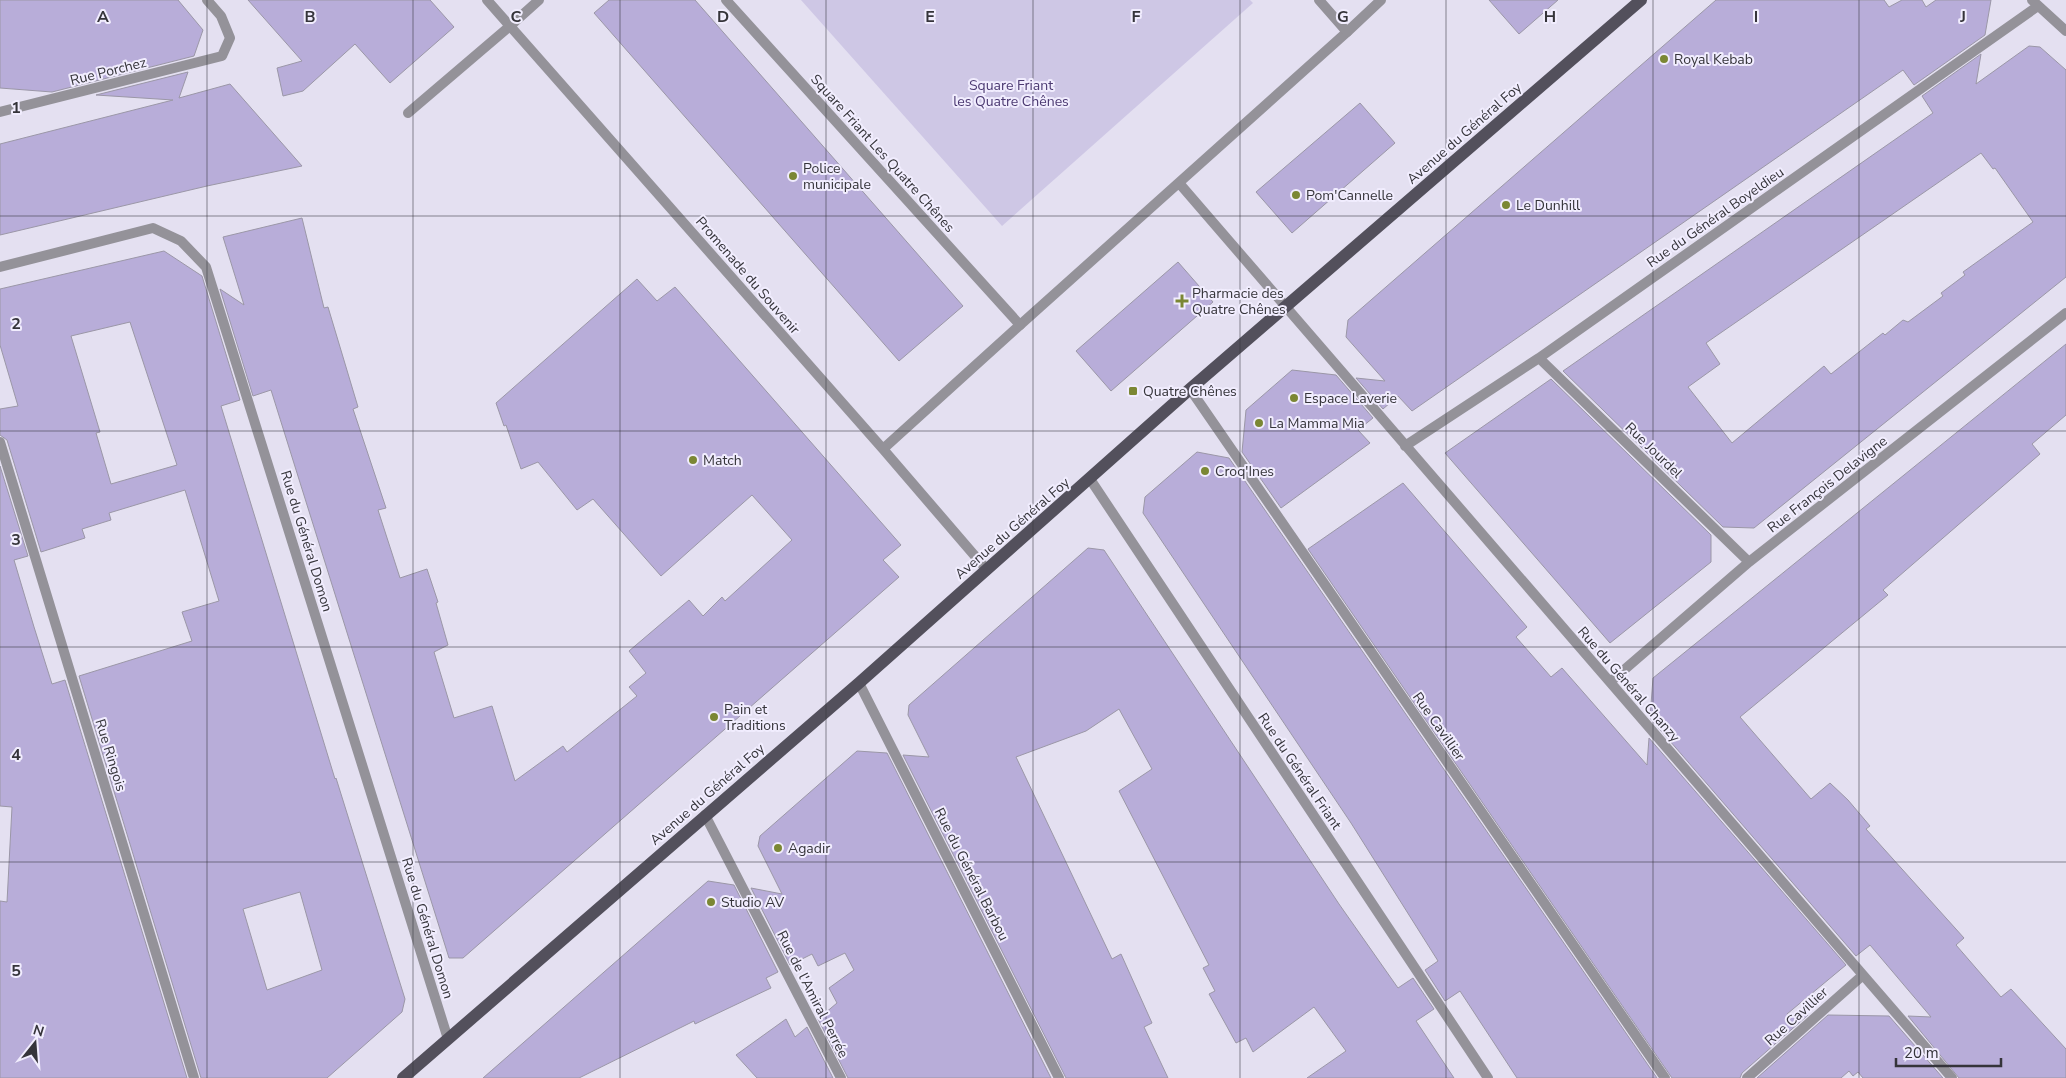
<svg xmlns="http://www.w3.org/2000/svg" width="2066" height="1078" font-family="'Nunito Sans',sans-serif">
	<style>
		.green { fill: #cec7e5 }
		.building { fill: #b8add9; stroke: #9b97a7; fill-rule: evenodd }
		.lines { fill: none; stroke-linecap: round; stroke-linejoin: round }
		.service { stroke: #949299; stroke-width: 10 }
		.pedestrian { stroke: #949299; stroke-width: 10 }
		.minor { stroke: #949299; stroke-width: 10 }
		.primary { stroke: #53505c; stroke-width: 12 }
		.grid { fill: none; stroke: #35343a; stroke-width: 1; stroke-opacity: 0.55 }
		.poi-dot { fill: #7b8734; stroke: #f1edfe; stroke-width: 2 }
		.labels { text-anchor: middle; stroke-width: 4; stroke-linejoin: round; paint-order: stroke }
		.poi-label { font-size: 14px; fill: #35343a; stroke: #f1edfe; text-anchor: start }
		.street-label { font-size: 14px; fill: #35343a; stroke: #f1edfe }
		.park-label { font-size: 14px; fill: #4b3971; stroke: #f1edfe }
		.grid-label { font-size: 16px; text-anchor: middle; font-weight: bold; fill: #35343a; stroke: #f1edfe; stroke-width: 4; stroke-linejoin: round; paint-order: stroke }
	</style>
	<rect width="100%" height="100%" fill="#e4e0f1"/>
	<path class="green" d="M801 0H1250L1253 3 1002 226Z"/>
	<path class="building" d="M0 0H178L203 30 194 56 52 92 0 88Z
		M248 0H430L454 27 390 83 355 44 303 91 283 96 277 68 302 61Z
		M609 0H695L963 306 899 361 594 13Z
		M1489 0H1558L1519 34Z
		M1716 0H1884L1889 7 1902 0H1922L1926 7 1936 0H1991L1985 35 1914 85 1903 70 1412 411 1398 396 1383 409 1356 378 1385 381 1346 337 1348 320Z
		M2029 46 2040 47 2066 70V277L1754 528 1723 527 1563 371 1933 113 1922 96 1981 54 1976 84ZM1981 153 1993 169 1995 168 2033 222 1963 272 1965 275 1941 293 1943 296 1908 322 1903 320 1885 335 1883 333 1831 374 1824 366 1732 443 1688 387 1720 364 1706 343Z
		M188 72 179 98 230 84 302 166 207 186 0 235V144L173 100 96 95Z
		M1360 103 1395 143 1292 233 1256 192Z
		M302 218 324 308 328 307 358 407 353 409 386 508 378 510 400 578 427 569 438 602 436 603 448 645 434 652 454 718 492 706 515 781 563 746 567 752 637 696 629 687 646 673 629 651 689 600 703 616 722 597 725 601 792 540 752 495 661 576 593 499 577 510 538 462 521 469 506 425 504 426 496 403 637 279 657 301 675 287 901 545 883 560 899 577 463 958H449L271 390 253 396 220 289 244 305 223 237Z
		M164 251 202 276 240 400 221 406 335 779 336 778 405 999 402 1012 327 1078H201L79 676 192 641 182 612 219 601 185 490 109 513 111 520 82 529 85 538 41 552 7 440 0 435V409L18 406 0 345V289ZM130 322 177 465 111 484 96 433 100 432 71 336ZM300 892 322 970 267 990 243 909Z
		M1178 262 1213 302 1111 391 1076 351Z
		M2066 344V415L2032 444 2040 454 1883 590 1888 595 1740 717 1811 799 1830 783 1848 800 1870 826 1866 829 1964 938 1956 945 2001 997 2011 989 2066 1049V1078H1959L1908 1016 1931 1017 1870 945 1856 956 1650 718 1653 678Z
		M1292 370 1336 375 1373 418 1358 430 1370 443 1281 508 1242 452 1246 410Z
		M1551 379 1711 535V562L1610 643 1445 453Z
		M1197 452 1229 458 1657 1078H1517L1460 991 1445 1001 1425 970 1438 961 1351 823 1143 513 1145 497Z
		M0 466 28 556 14 560 34 627 52 684 65 680 187 1078H0V901L7 902 12 807 0 806Z
		M1403 483 1527 627 1516 637 1551 677 1562 668 1647 765 1649 738 1846 965 1787 1014 1808 1015 1742 1073 1740 1078H1672L1308 549Z
		M1088 548 1104 550 1339 904 1398 988 1413 978 1434 1009 1416 1021 1454 1078H1307L1346 1051 1314 1007 1253 1052 1246 1038 1236 1043 1209 994 1215 991 1203 968 1209 965 1119 791 1152 769 1119 709 1086 731 1016 757 1112 959 1121 954 1152 1023 1144 1027 1168 1078H1066L903 755 929 757 908 715 909 705Z
		M857 751 887 753 1051 1078H848L818 1019 837 1003 829 988 854 970 845 953 818 966 812 954 790 965 751 888 782 894 758 846 760 836Z
		M708 881 734 885 778 972 766 978 771 988 695 1024 694 1021 579 1078H483Z
		M1828 1015 1889 1016 1943 1078H1863L1858 1072 1853 1076 1849 1071 1841 1078H1757Z
		M786 1019 795 1037 807 1027 833 1078H757L736 1055Z"/>
	<g class="lines">
		<path class="service" d="M408 113 510 26"/>
		<path class="pedestrian" d="M1179 183 1286 307
			M1020 325 1347 32"/>
		<path class="minor" d="M487 0 883 449 987 570
			M726 0 1020 325 883 449
			M1319 0 1347 32 1381 0
			M2032 0 2066 31
			M510 26 539 0
			M0 112 222 56 230 38 221 16 207 0
			M0 267 153 228 181 241 206 267 448 1039
			M1286 307 1952 1078
			M1539 358 1749 562
			M1190 389 1665 1078
			M0 442 194 1078
			M1405 446 1539 358 2038 6
			M1090 479 1488 1078
			M1610 682 1749 562 2066 313
			M859 683 1059 1078
			M705 815 841 1078
			M1747 1078 1863 975"/>
		<path class="primary" d="M403 1078 859 683 1190 389 1641 0"/>
	</g>
	<path class="grid" d="M207 0V1078M413 0V1078M620 0V1078M826 0V1078M1033 0V1078M1240 0V1078M1446 0V1078M1653 0V1078M1859 0V1078M0 216H2066M0 431H2066M0 647H2066M0 862H2066"/>
	<g class="poi-dot">
		<circle cx="1664" cy="59" r="5"/>
		<circle cx="793" cy="176" r="5"/>
		<circle cx="1296" cy="195" r="5"/>
		<circle cx="1506" cy="205" r="5"/>
		<path d="M1179.5 293.5h5v5h5v5h-5v5h-5v-5h-5v-5h5z"/>
		<rect x="1128" y="386" width="10" height="10" rx="2.5"/>
		<circle cx="1294" cy="398" r="5"/>
		<circle cx="1259" cy="423" r="5"/>
		<circle cx="693" cy="460" r="5"/>
		<circle cx="1205" cy="471" r="5"/>
		<circle cx="714" cy="717" r="5"/>
		<circle cx="778" cy="848" r="5"/>
		<circle cx="711" cy="902" r="5"/>
	</g>
	<g class="labels">
		<g class="poi-label">
			<text x="1674" y="64">Royal Kebab</text>
			<text x="803" y="173">Police<tspan x="803" dy="16">municipale</tspan></text>
			<text x="1306" y="200">Pom'Cannelle</text>
			<text x="1516" y="210">Le Dunhill</text>
			<text x="1192" y="298">Pharmacie des<tspan x="1192" dy="16">Quatre Chênes</tspan></text>
			<text x="1143" y="396">Quatre Chênes</text>
			<text x="1304" y="403">Espace Laverie</text>
			<text x="1269" y="428">La Mamma Mia</text>
			<text x="703" y="465">Match</text>
			<text x="1215" y="476">Croq'Ines</text>
			<text x="724" y="714">Pain et<tspan x="724" dy="16">Traditions</tspan></text>
			<text x="788" y="853">Agadir</text>
			<text x="721" y="907">Studio AV</text>
		</g>
		<g class="street-label">
			<text transform="translate(108 71) rotate(-14)" y="5">Rue Porchez</text>
			<text transform="translate(1464 133) rotate(-41)" y="5">Avenue du Général Foy</text>
			<text transform="translate(883 153) rotate(48)" y="5">Square Friant Les Quatre Chênes</text>
			<text transform="translate(1715 217) rotate(-35)" y="5">Rue du Général Boyeldieu</text>
			<text transform="translate(748 275) rotate(49)" y="5">Promenade du Souvenir</text>
			<text transform="translate(1654 450) rotate(44)" y="5">Rue Jourdel</text>
			<text transform="translate(1827 484) rotate(-38)" y="5">Rue François Delavigne</text>
			<text transform="translate(1012 528) rotate(-41)" y="5">Avenue du Général Foy</text>
			<text transform="translate(307 541) rotate(73)" y="5">Rue du Général Domon</text>
			<text transform="translate(1629 684) rotate(49)" y="5">Rue du Général Chanzy</text>
			<text transform="translate(1439 726) rotate(55)" y="5">Rue Cavillier</text>
			<text transform="translate(111 755) rotate(73)" y="5">Rue Ringois</text>
			<text transform="translate(1300 771) rotate(56)" y="5">Rue du Général Friant</text>
			<text transform="translate(707 794) rotate(-41)" y="5">Avenue du Général Foy</text>
			<text transform="translate(972 874) rotate(63)" y="5">Rue du Général Barbou</text>
			<text transform="translate(428 928) rotate(73)" y="5">Rue du Général Domon</text>
			<text transform="translate(813 994) rotate(63)" y="5">Rue de l'Amiral Perrée</text>
			<text transform="translate(1796 1016) rotate(-42)" y="5">Rue Cavillier</text>
		</g>
		<g class="park-label">
			<text x="1011" y="90">Square Friant<tspan x="1011" dy="16">les Quatre Chênes</tspan></text>
		</g>
	</g>
	<g class="grid-label">
		<text x="103" y="22">A</text>
		<text x="310" y="22">B</text>
		<text x="516" y="22">C</text>
		<text x="723" y="22">D</text>
		<text x="930" y="22">E</text>
		<text x="1136" y="22">F</text>
		<text x="1343" y="22">G</text>
		<text x="1550" y="22">H</text>
		<text x="1756" y="22">I</text>
		<text x="1963" y="22">J</text>
		<text x="16" y="113">1</text>
		<text x="16" y="329">2</text>
		<text x="16" y="545">3</text>
		<text x="16" y="760">4</text>
		<text x="16" y="976">5</text>
	</g>
	<g transform="translate(35 1043) rotate(17)" stroke="#f1edfe" stroke-width="4" paint-order="stroke">
	<path d="M0-4L9 19L0 12L-9 19Z" fill="#35343a"/>
	<text y="-8" font-size="14" font-weight="bold" text-anchor="middle" fill="#35343a">N</text>
	</g>
	<path d="M1896 1058v8h105v-8" fill="none" stroke="#35343a" stroke-width="2.5"/>
	<text x="1904" y="1058" font-size="15" fill="#35343a" stroke="#f1edfe" stroke-width="4" paint-order="stroke">20 m</text>
</svg>
